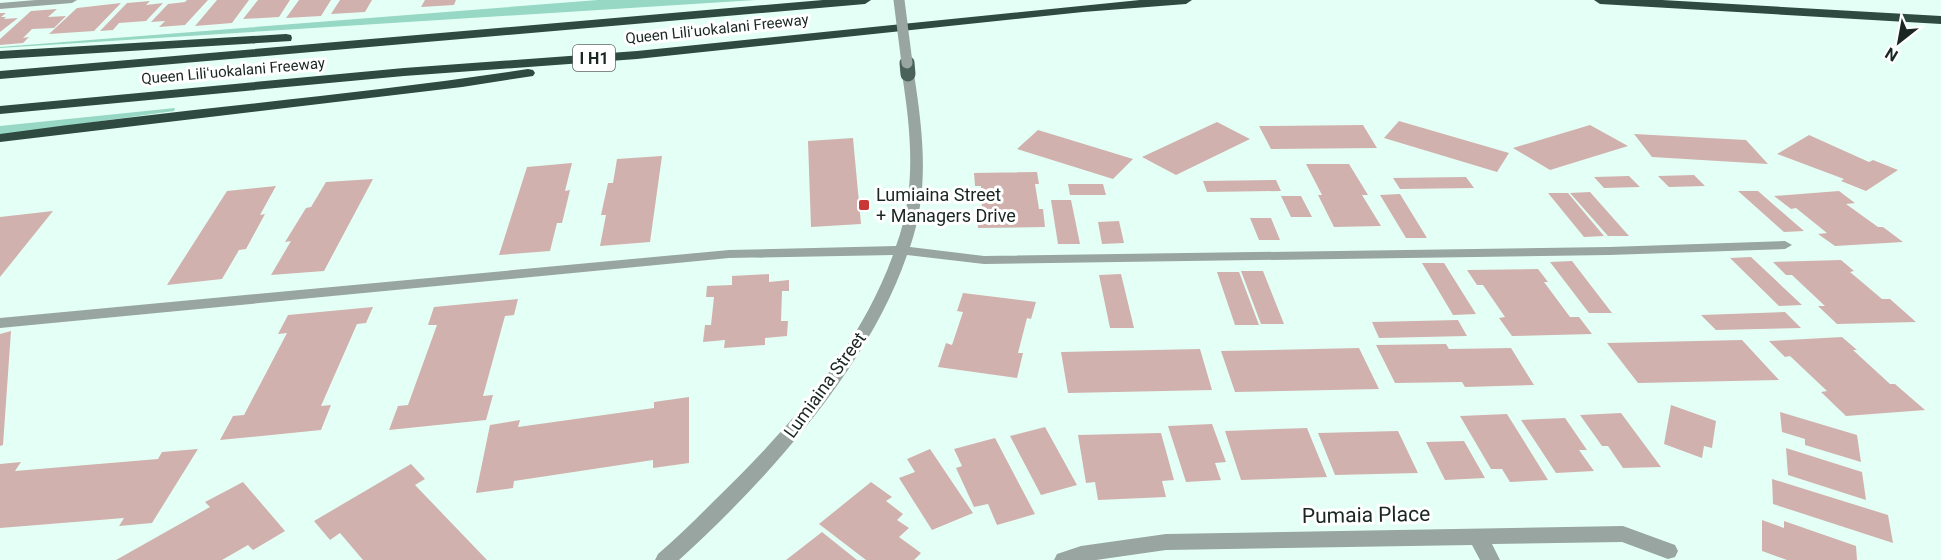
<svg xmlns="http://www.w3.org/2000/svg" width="1941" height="560" font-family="Roboto,sans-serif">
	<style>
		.green { fill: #96d8c3 }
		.building { fill: #d1b1ad }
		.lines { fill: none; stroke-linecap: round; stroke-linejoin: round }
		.minor { fill: #98a5a1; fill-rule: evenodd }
		.major { stroke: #4a625a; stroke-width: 15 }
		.highway { fill: #2e4a41; fill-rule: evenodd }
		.minor-bridge { stroke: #98a5a1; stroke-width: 11 }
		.poi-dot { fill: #c73837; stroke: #fff; stroke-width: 2 }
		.labels { text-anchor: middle; stroke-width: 6; stroke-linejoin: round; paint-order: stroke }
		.far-street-label { font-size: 15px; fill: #192622; stroke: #fff }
		.shield { fill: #fff; stroke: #5e6764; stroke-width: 1.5 }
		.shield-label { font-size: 16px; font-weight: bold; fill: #192622 }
		.poi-label { font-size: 18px; fill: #192622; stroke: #fff; text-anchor: start }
		.street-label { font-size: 18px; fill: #192622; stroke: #fff }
		.near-street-label { font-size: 21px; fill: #192622; stroke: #fff }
	</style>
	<rect width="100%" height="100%" fill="#e4fff6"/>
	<path class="green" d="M598 0H756L0 48V47Z
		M175 108 174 111 0 135V126Z"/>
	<path class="building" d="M187 0H208L185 25 159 27 165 21 151 22 168 4 185 2Z
		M217 0H249L232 23 195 26Z
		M258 0H290L279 17 243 19Z
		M299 0H331L321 16 286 18Z
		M340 0H372L365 12 331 14Z
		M425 0H456L454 5 421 7Z
		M150 1 146 5 163 3 146 21 119 23 113 30 100 31 127 3Z
		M121 3 94 31 49 34 77 8Z
		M57 9 48 17 66 16 54 28 32 29 23 38 29 37 23 43 0 45V39L31 11Z
		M0 13H6L1 17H6L4 19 18 18 0 32Z
		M1399 121 1509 153 1497 172 1384 138Z
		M1217 122 1250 139 1176 175 1142 157Z
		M1363 125 1377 148 1271 149 1259 126Z
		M1590 125 1628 146 1550 170 1513 148Z
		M1038 130 1133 159 1113 179 1017 149Z
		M1634 134 1746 140 1768 164 1652 157Z
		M1809 135 1869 162 1873 160 1898 170 1866 191 1841 181 1844 179 1777 154Z
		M853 138 861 224 811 227 808 141Z
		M662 156 650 242 600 246 606 215H601L608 183H613L617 159Z
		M572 163 565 191 570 190 562 223H557L550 251 499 255 527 167Z
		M1306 164H1349L1368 195H1362L1381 226 1334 227 1318 195H1322Z
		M1037 172 1039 184H1035L1039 209H1043L1045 227 978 228 977 210H982L981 186H975L974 173Z
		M1694 175 1705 186 1669 187 1658 176Z
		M1629 176 1640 187 1604 188 1594 177Z
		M1466 177 1474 188 1400 189 1393 178Z
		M373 179 324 271 271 275 291 241 285 242 306 208 311 207 326 182Z
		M1276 180 1281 191 1207 192 1203 181Z
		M1068 184H1103L1106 195H1070Z
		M276 186 260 215 265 214 246 249 239 250 222 279 167 285 227 191Z
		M1738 191H1758L1804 231 1784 232Z
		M1839 191 1855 203 1846 204 1878 227H1883L1903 242 1835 246 1818 234 1827 233 1796 208 1791 209 1774 196Z
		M1590 192 1629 236H1608L1570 193Z
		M1548 193H1568L1604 236 1584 237Z
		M1400 194 1427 238H1406L1380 195Z
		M1281 196H1301L1312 217H1291Z
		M1051 200H1071L1080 244H1058Z
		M53 211 0 277V217Z
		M1250 218H1271L1280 240H1259Z
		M1119 221 1124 243 1102 244 1098 222Z
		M1751 257 1802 305 1779 306 1730 258Z
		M1841 260 1854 271 1850 272 1882 299H1890L1916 322 1837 324 1818 306H1825L1792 275H1786L1773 262Z
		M1572 261 1612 313H1589L1550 262Z
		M1422 263H1444L1476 314 1453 315Z
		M1538 269 1548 282H1544L1570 317H1579L1592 334 1512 336 1499 318 1505 317 1483 285H1477L1467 270Z
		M1241 271H1263L1284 324H1261Z
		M1217 272H1239L1259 325H1235Z
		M769 274V282L789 280V291H782L781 321H788L787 336 765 338V345L724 348 725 340 703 342 705 325H711L714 297H706L707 286 732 285V276Z
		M1121 274 1134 328H1110L1099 275Z
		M963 293 1036 302 1031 319 1027 318 1018 353H1023L1017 378 938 367 946 343 952 345 963 312 957 311Z
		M518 299 514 315 505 316 483 396 493 395 486 420 389 430 398 406 408 405 437 325H428L434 307Z
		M373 307 366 323 357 324 321 406 331 405 321 430 220 440 233 416 244 415 287 333 278 334 288 315Z
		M1785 312 1801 328 1716 330 1701 315Z
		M1458 320 1467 336 1379 338 1372 322Z
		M11 331 3 445 0 446V334Z
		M1842 337 1857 350H1853L1890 384H1895L1925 410 1846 416 1821 392 1827 391 1790 356 1785 357 1769 341Z
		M1742 340 1779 380 1638 383 1607 343Z
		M1446 344 1449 349 1511 348 1534 385 1465 387 1462 382 1395 383 1376 345Z
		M1359 348 1379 389 1235 392 1221 351Z
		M1200 349 1212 390 1068 393 1061 352Z
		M689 397V463L653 468V460L514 481 513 488 476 493 490 425 520 420 518 427 654 408V402Z
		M1671 405 1716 421 1712 448 1704 446 1702 458 1664 444Z
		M1780 412 1857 435 1861 462 1805 445V439L1782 432Z
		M1621 413 1661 467 1623 468 1608 446H1602L1580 415Z
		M1507 414 1548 480 1510 482 1502 469H1491L1460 416Z
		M1565 418 1587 450H1579L1594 471 1556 473 1521 420Z
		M1212 424 1226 462 1215 463 1221 480 1186 482 1168 426Z
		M1045 427 1077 485 1041 495 1010 436Z
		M1307 428 1327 477 1241 480 1225 431Z
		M1398 431 1418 473 1335 475 1318 433Z
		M1161 433 1174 480 1162 481 1166 497 1098 500 1095 482 1086 483 1078 435Z
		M995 438 1035 514 997 525 988 504 974 507 956 468 962 466 954 449Z
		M1464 441 1485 478 1445 480 1426 442Z
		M1786 448 1862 472 1866 500 1788 475Z
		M198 449 152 523 119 526 124 518 0 528V464L21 462 15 471 158 459 162 452Z
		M930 449 973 513 932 530 899 478 915 472 907 459Z
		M411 464 425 479 415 485 487 560H363L340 533 330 540 314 521Z
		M1772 479 1888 515 1893 543 1773 504Z
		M243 482 285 531 253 550 248 545 222 560H116L210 507 205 502Z
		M871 482 892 497 886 501 903 514 897 520 909 528 899 537 921 553 914 560H866L819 524Z
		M1762 520 1784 528V521L1856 546 1857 560H1787L1762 551Z
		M822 532 857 560H786Z"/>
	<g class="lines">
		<path class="minor" d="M36 0H77L72 3 0 9V3Z
			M908 71 914 74C923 133 930 189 910 247L984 256 1609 247 1785 241 1792 245 1785 249 1609 255 984 264 907 255C869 367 766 481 679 560H655L658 554C678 537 696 519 714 501 787 430 858 351 893 255L729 258 0 328V318L729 250 896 246C917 189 911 132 902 74Z
			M1623 526 1675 545 1678 551 1675 557 1668 559 1622 542 1492 544 1500 560H1480L1472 545 1166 550 1096 560H1054L1057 554 1081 546 1166 534Z"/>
		<path class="major" d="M907 63 908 74"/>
		<path class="highway" d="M823 0H871L865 4 0 79V71Z
			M1140 0H1192L1186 4 1083 12 637 59 404 76 0 114V106L404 68 637 51Z
			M1594 0H1662L1941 16V24L1600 4Z
			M286 34 291 35 292 38 291 41 0 59V51Z
			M528 69 533 70 535 73 533 76 462 87 0 142V134C176 109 353 96 528 69Z"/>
		<path class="minor-bridge" d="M899 0 907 63"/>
	</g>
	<rect class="poi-dot" x="858" y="199" width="12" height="12" rx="3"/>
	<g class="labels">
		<g class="far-street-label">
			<text transform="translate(717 29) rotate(-6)" y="5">Queen Liliʻuokalani Freeway</text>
			<text transform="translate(233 71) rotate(-5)" y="5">Queen Liliʻuokalani Freeway</text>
		</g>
		<rect class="shield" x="573" y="45" width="42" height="26" rx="4.5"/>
		<g class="shield-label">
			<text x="594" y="64">I H1</text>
		</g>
		<g class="poi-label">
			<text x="876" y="201">Lumiaina Street<tspan x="876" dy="21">+ Managers Drive</tspan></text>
		</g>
		<g class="street-label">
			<text transform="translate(825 385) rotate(-54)" y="6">Lumiaina Street</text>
		</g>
		<g class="near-street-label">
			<text transform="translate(1366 515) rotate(-1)" y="7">Pumaia Place</text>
		</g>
	</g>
	<g transform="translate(1899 42) rotate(211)" stroke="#ffffff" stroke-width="4.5" paint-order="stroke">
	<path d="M0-4.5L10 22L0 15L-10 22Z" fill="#192622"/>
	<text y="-9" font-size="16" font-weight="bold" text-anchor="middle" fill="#192622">N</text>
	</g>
</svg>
